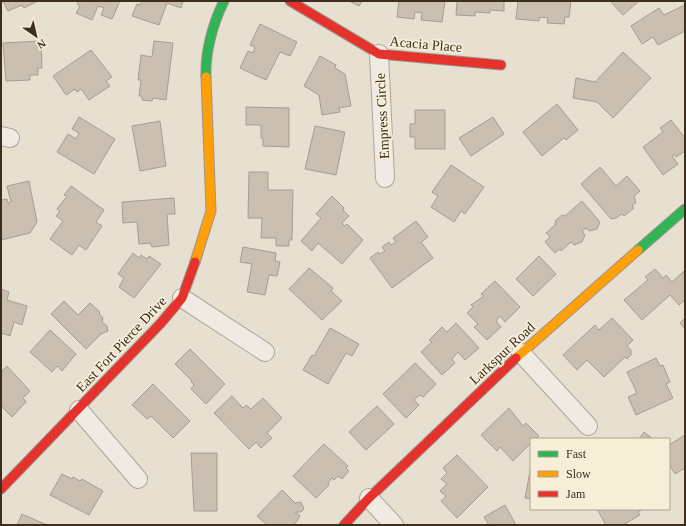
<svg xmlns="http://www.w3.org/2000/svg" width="686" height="526" font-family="'Times New Roman',serif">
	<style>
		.building { fill: #cbbfb2; stroke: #a89c90 }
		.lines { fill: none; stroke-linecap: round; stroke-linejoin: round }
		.street-casing { stroke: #ada599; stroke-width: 20 }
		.fast-casing { stroke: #9c958a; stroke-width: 11 }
		.slow-casing { stroke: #9c958a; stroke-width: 11 }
		.jam-casing { stroke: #9c958a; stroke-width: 11 }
		.street { stroke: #efebe3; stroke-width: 18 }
		.fast { stroke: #30b455; stroke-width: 9 }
		.slow { stroke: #ff9f0a; stroke-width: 9 }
		.jam { stroke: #e5322d; stroke-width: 9 }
		.labels { text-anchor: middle; stroke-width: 3.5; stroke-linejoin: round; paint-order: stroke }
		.street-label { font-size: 14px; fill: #3d2e20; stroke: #f7eed8 }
	</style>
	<rect width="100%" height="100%" fill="#e7e0d1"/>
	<path class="building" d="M3 1H38L24 8 22 5 8 11Z
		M79 1H120L112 19 101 15 104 8 98 6 92 20 76 13 80 6 77 4Z
		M142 1H183L181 8 167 3 159 25 132 16 137 4 140 5Z
		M349 1H362L359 6Z
		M399 1H445L442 22 421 20 422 13 415 12 414 19 397 17Z
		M457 1H504V11L490 10V13L475 12V16L456 15Z
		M518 1H571L569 17H565L564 24 547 23 548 18 540 17 539 21 516 19Z
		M610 1H639L623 15Z
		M685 5V31L658 45 653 37 642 44 631 26 659 8 664 15Z
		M260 24 297 42 290 56 280 52 266 80 240 68 248 51 253 53 255 47 250 45Z
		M41 41 42 68H38V75H30V80L6 81 3 43Z
		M154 41 173 43 166 100 153 98 152 101 142 100V96H139L141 80H138L141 55 152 57Z
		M91 50 112 77 106 81 110 86 89 100 81 89 77 92 75 89 66 95 53 76Z
		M623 52 651 78 613 118 597 102 573 98 576 78 595 82Z
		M320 56 336 65 335 68 345 74 351 106 339 108 340 112 322 115 319 95 304 86Z
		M557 104 578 130 566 140 564 138 542 156 523 132Z
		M246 107 289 108V147L263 146V138H261V125H246Z
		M415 110H445V149H415V137H410V124H415Z
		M79 117 115 139 94 174 57 152 68 134 76 139 79 133 72 129Z
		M493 117 504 134 471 156 459 138Z
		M671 120 685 138V151L676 157 674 154 672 156 678 164 663 175 643 147 663 132 660 128Z
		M160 121 166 166 140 171 132 126Z
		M315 126 345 132 336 175 305 169Z
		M451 165 484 187 465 214 461 211 454 222 431 207 438 196 432 192Z
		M600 167 616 186 627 176 640 191 634 196 636 203 632 206 634 208 624 216 622 214 616 218 611 219 581 184Z
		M249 172H268V190H293L292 240H289V246H276V238H261L262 218H248Z
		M29 181 37 222 30 233 1 240V200L7 199 8 203 11 202 7 186Z
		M71 186 104 210 96 222 102 226 86 250 79 245 72 255 50 239 63 221 56 216 60 211 57 209 67 196 64 195Z
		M332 196 344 208 343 210 349 216 342 223 345 226 347 224 363 240 342 264 318 243 312 251 301 241 321 218 316 214Z
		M174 198 175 214H167L169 245 152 247 150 243 139 244 137 222 123 223 122 202Z
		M582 201 600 222 597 229 589 231 586 228 582 231 585 235 582 242 574 245 571 242 561 251 560 249 555 253 545 242 550 237 546 233 555 225 556 220 562 215 565 216Z
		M416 221 428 237 421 242 433 258 392 288 370 258 378 252 380 254 385 251 382 247 389 242 391 245 396 242 393 238Z
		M243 247 276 253 275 261 280 262 277 276 269 275 265 295 247 292 252 264 240 262Z
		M133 253 139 258 141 255 147 259 149 256 161 264 134 298 119 287 124 278 118 274Z
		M539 256 556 274 533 296 516 279Z
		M309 268 333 288 331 291 342 301 322 320 289 289Z
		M655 269 663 278 666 275 672 282 684 271 685 300 679 305 670 295 642 320 624 300 648 280 645 277Z
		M495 281 520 307 505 322 500 316 496 321 501 327 487 340 474 327 478 324 467 313 473 307 471 305 484 296 481 294Z
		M1 289 9 292 7 300 27 306 22 325 14 322 10 336 1 333Z
		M64 301 78 315 90 303 100 312 99 313 103 318 102 322 107 326 108 331 101 334 86 349 51 314Z
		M612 318 633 340 627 346 631 350V355L627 359 625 357 604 377 587 360 577 370 563 355 595 325 599 330Z
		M685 318V329L680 323Z
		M456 323 479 348 465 360 458 352 452 359 455 363 442 375 421 352 432 342 429 340 442 327 447 332Z
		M330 328 359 344 352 356 346 353 328 384 303 370 312 355 314 356Z
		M50 330 76 354 62 371 57 366 52 372 30 352Z
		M190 349 225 384 206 404 191 389 194 385 191 382 192 381 175 364Z
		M656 358 660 366 663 365 670 382 666 384 673 398 636 415 628 397 637 393 627 372Z
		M415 363 436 384 423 397 420 395 414 400 419 405 406 418 383 394Z
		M7 366 30 391 23 398 26 402 12 417 1 406V372Z
		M153 384 190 421 173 438 151 416 147 419 132 405Z
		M232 396 243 408 246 405 251 409 263 398 282 418 267 433 272 438 261 448 256 442 249 449 214 413Z
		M377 406 394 424 366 450 349 432Z
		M509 408 523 426 526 423 539 436 535 439H531V443L513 461 500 447 497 451 481 435Z
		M644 432 653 439H639Z
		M685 435V468L675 474 669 464V445Z
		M324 444 348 466 346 468 349 471 342 479 338 476 334 480 332 478 328 483 329 485 316 498 293 476Z
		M191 453H217V511H194Z
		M457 455 488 487 457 518 441 501 446 496 440 491 447 484 441 479 447 473 443 468Z
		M531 466V499L525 498Z
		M62 474 72 479 73 477 80 481 82 479 103 491 89 515 50 495Z
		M282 490 295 503 301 502 304 509 301 512H295L300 516 294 525H267L257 516Z
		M505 505 516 525H489L484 517Z
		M597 509H643L638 512 640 515 623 525H606Z
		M22 514 47 525H17Z"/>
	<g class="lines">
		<g class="street-casing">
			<path id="street" d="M379 54 385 178
				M1 136 10 138
				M182 298 265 352
				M521 353 588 426
				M79 410 138 479
				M369 498 394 525"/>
		</g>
		<g class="fast-casing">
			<path id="fast" d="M206 77C205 52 213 23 224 1
				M638 250 685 209"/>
		</g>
		<g class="slow-casing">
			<path id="slow" d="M195 262 211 211 206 77
				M516 358 638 250"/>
		</g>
		<g class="jam-casing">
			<path id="jam" d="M290 1 379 54 501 65
				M1 489 160 324 182 298 195 262
				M344 525 369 498 516 358"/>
		</g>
		<use href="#street" class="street"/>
		<use href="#fast" class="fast"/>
		<use href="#slow" class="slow"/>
		<use href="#jam" class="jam"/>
	</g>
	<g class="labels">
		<g class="street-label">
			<text transform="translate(426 44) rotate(5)" y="5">Acacia Place</text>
			<text transform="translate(382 116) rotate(-93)" y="5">Empress Circle</text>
			<text transform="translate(121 344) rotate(-47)" y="5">East Fort Pierce Drive</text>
			<text transform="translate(502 353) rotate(-43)" y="5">Larkspur Road</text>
		</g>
	</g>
	<rect width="686" height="526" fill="none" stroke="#3d2e20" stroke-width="4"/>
	<rect x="530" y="438" width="140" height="72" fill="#f7eed8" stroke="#ada18e"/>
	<rect x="538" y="451" width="20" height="6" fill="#30b455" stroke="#ada18e"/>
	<text x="566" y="458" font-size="12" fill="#3d2e20">Fast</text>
	<rect x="538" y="471" width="20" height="6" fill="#ff9f0a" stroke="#ada18e"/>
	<text x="566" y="478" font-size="12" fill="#3d2e20">Slow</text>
	<rect x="538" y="491" width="20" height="6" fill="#e5322d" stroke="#ada18e"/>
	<text x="566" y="498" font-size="12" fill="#3d2e20">Jam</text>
	<g transform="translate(36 36) rotate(146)" stroke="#f7eed8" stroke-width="3" paint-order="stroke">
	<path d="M0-3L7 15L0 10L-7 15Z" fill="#3d2e20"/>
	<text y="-6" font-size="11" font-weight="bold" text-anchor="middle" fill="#3d2e20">N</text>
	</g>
</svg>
